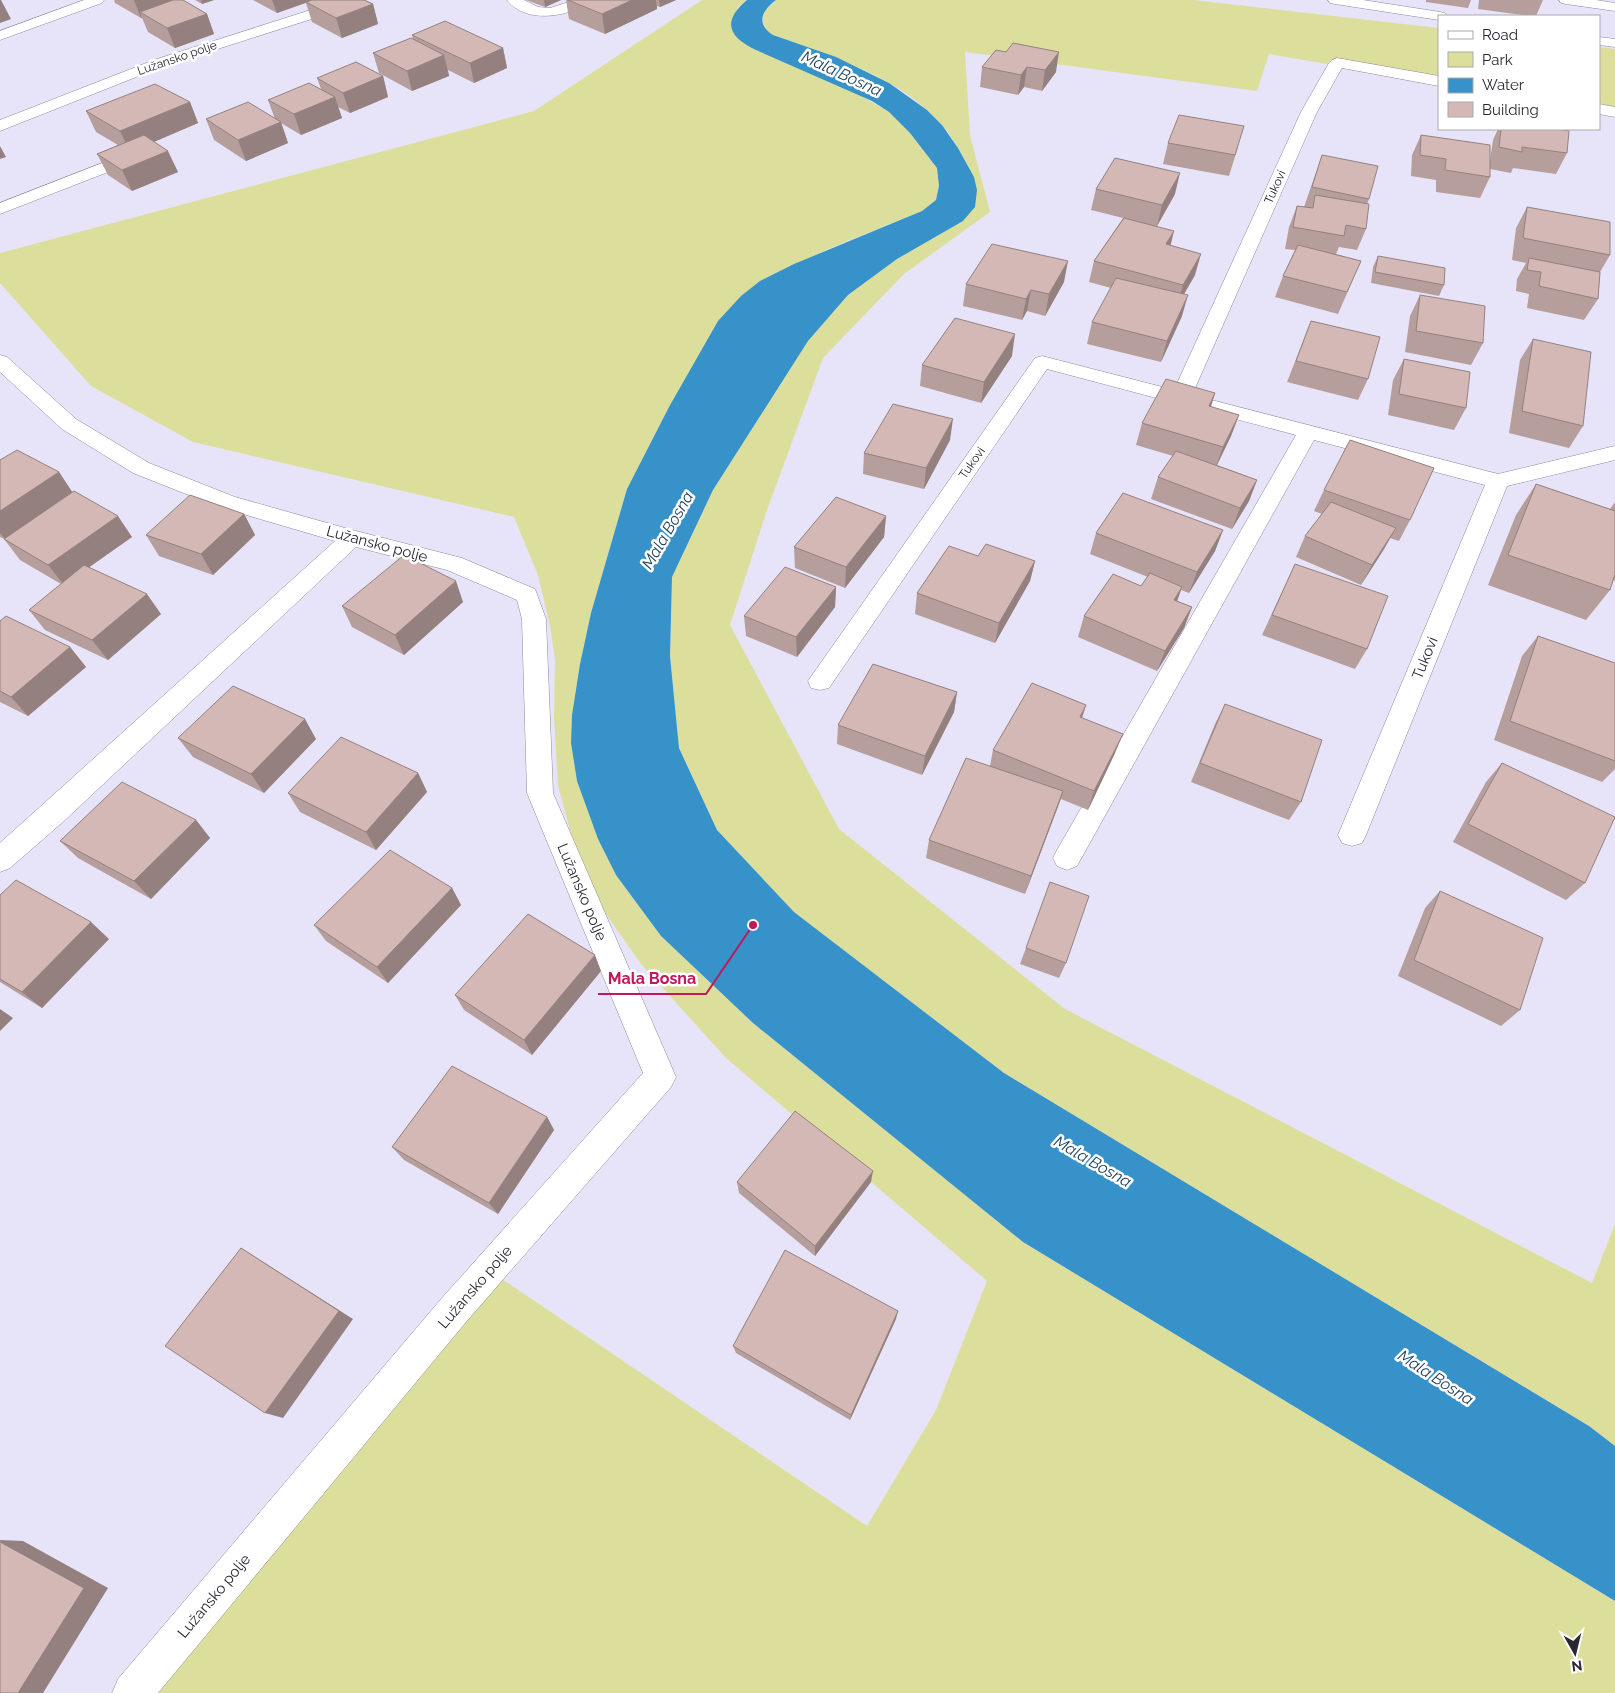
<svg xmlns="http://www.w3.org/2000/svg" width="1615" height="1693" font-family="Raleway,sans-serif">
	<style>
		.green { fill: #dcdf9b }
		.water { fill: #3692c9 }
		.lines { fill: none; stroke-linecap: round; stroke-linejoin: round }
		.minor-casing { stroke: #8b889c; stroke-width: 1 }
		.minor { fill: #fff; fill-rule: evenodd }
		.wall { fill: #b59e9c }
		.shaded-wall { fill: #94817f }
		.building { fill: #d3b8b5; stroke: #94817f }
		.labels { text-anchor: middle; stroke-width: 5; stroke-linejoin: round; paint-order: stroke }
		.far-street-label { font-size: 12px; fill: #292730; stroke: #fff }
		.street-label { font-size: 15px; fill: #292730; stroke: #fff }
		.water-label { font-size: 16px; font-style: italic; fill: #1c425a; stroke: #fff }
		.leader { fill: none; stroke: #c2185b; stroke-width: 2 }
		.callout-dot { fill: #c2185b; stroke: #fff; stroke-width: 2 }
		.callout-label { font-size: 16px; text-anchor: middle; font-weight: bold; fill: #c2185b; stroke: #fff; stroke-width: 5; stroke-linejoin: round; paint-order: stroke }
	</style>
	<rect width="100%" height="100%" fill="#e7e4fa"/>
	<path class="green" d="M702 0H747L737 8 756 50 856 93 889 112 910 133 937 168 939 186 936 200 922 211 828 249 760 281 669 407 627 489 591 613 580 664 572 715 571 743 577 781 598 839 616 875 661 936 753 1023 1023 1242 1615 1601V1693H125L499 1277 867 1526 936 1410 987 1281 726 1058 641 964 601 907 575 849 558 785 554 718 555 660 550 626 538 575 514 517 193 442 91 386 0 283V253L534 111Z
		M776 0H1194L1439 28V83L1269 54 1257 91 965 52 970 135 990 212 904 274 823 358 767 510 730 625 839 829 1065 1009 1592 1283 1615 1224V1446L1589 1426 1004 1073 794 912 717 830 679 748 670 656 672 577 713 490 808 341 848 295 897 259 962 221 974 177C964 159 955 140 942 125 902 78 829 55 773 35 756 24 761 11 776 0Z
		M1599 47 1615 49V112L1599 110Z"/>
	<path class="water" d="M747 0H776C761 11 756 24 773 35L836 57 889 83 927 110 942 125 958 148 974 177 977 190 975 207 963 221 897 259 848 295 808 341 713 490 672 577 670 656 679 748 717 830 794 912 1004 1073 1589 1426 1615 1446V1601L1023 1242 753 1023 661 936 616 875 598 839 577 781 571 743 572 715 580 664 591 613 627 489 669 407 718 321 741 296 760 281 794 264 922 211 936 200 939 186 937 168 910 133 889 112 872 101 756 50C729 37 721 22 747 0Z"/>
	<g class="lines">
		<g class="minor-casing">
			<path id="minor" d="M84 0H104L102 3 0 40V31Z
				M342 0H364L362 3 164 66 0 131V120L154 60Z
				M507 0H524L538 7 550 8 575 0H594C590 5 583 7 577 9 556 18 523 21 507 0Z
				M1328 0H1363L1440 12 1445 13 1447 16H1439V20L1335 4 1330 3Z
				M1559 0H1596L1615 3V11L1566 4 1561 3Z
				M1599 37 1615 39V47L1599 45Z
				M1337 58 1439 76V86L1342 68 1317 112 1192 395 1498 474 1615 446V460L1507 486 1366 835 1362 843 1352 846 1342 843 1338 835 1485 485 1314 440 1077 866 1067 870 1057 866 1053 858 1057 850 1296 435 1047 369 829 688 820 690 811 688 808 681 1035 358 1042 356 1174 390 1301 112 1329 63 1332 60Z
				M1599 104 1615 107V117L1599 114Z
				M138 149 144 150 146 154 144 158 0 214V203Z
				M0 355 7 357 76 419 149 463 235 497 352 530 462 558 535 589 546 619 553 793 676 1077 671 1087 466 1322 158 1693H112L118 1679 442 1298 643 1073 527 793 522 619 517 600 447 570 356 547 64 821 10 868 0 872V843L335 541 219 507 133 473 62 429 0 372Z"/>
		</g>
		<use href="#minor" class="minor"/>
	</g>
	<path class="wall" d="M114 0H183L207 14 214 34 175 48 148 32 142 18H141L115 3Z
		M195 0H214L202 4Z
		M253 0H364L373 4 378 24 342 38 312 22 306 3 277 13Z
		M526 0H561L545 7Z
		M566 0H676L660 7 657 6V9L605 34 569 19Z
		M1426 0H1471L1468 8 1426 2Z
		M1479 0H1543L1536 16H1529L1478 9Z
		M412 35 503 48 507 68 474 83 448 70 449 76 412 91 379 73 373 53 413 39Z
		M996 50 1056 72 1042 91 1024 87 1018 95 980 87 982 67Z
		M383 76 388 97 350 113 338 107 342 118 301 135 281 123 288 143 246 161 214 140 206 119H275L268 100 321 89 317 78Z
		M190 102 198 123 154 142 178 172 132 191 108 175 97 154 118 145 96 132 86 111Z
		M1498 129H1558L1567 153 1556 174 1513 168 1511 173 1490 169V177L1480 198 1436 192V180L1411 176 1412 155 1421 135 1490 160 1493 140Z
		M1168 143 1238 147 1229 176 1163 164Z
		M1322 155 1369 199 1367 204 1366 229 1357 250 1339 247 1336 254 1361 261 1338 314 1275 297 1283 276 1295 250 1285 249 1289 227 1297 206 1304 207Z
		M1096 189 1175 194 1157 226 1170 246 1195 275 1184 294 1182 316 1161 362 1087 344 1092 322 1111 288 1089 282 1094 261 1123 218 1091 210Z
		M1527 207 1610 255 1600 272 1598 299 1584 320 1527 308 1529 294 1516 291 1517 279 1526 263 1512 260 1516 228Z
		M1378 256 1444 285 1439 296 1371 283 1373 267Z
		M1064 282 1045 316 1027 311 1022 320 963 306 966 284Z
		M1420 295 1483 343 1471 365 1405 352 1410 316Z
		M1311 321 1368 379 1358 400 1287 382Z
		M1533 339 1583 426 1569 448 1509 433 1520 360Z
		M1012 356 981 403 920 386 922 365Z
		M1404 359 1466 408 1454 430 1388 415 1393 380Z
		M1215 393 1211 407 1239 415 1231 436 1217 465 1257 480 1249 501 1232 529 1151 499 1158 477 1173 456 1136 445 1142 423Z
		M950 440 924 489 863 474 864 453Z
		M0 460 59 472 72 493 132 537 89 567 161 614 108 660 45 630 29 610 61 584 20 560 4 539 0 537Z
		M1536 484 1610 509 1615 502V581L1613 580 1610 590 1586 620 1488 585 1516 515Z
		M1324 490 1410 520 1399 541 1390 538 1384 549 1361 585 1296 557 1305 536 1322 514 1314 511Z
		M244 514 255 535 213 575 159 556 146 535Z
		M886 516 884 537 845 588 795 568 794 547Z
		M1223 530 1215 551 1189 593 1181 590 1177 601 1192 607 1184 628 1157 671 1078 637 1084 616 1141 586 1148 577 1090 554 1096 533Z
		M978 556 1035 561 1030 581 995 643 915 614 917 593Z
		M1295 564 1367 649 1355 669 1262 635Z
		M836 587 835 607 797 657 746 636 744 616Z
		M463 602 404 655 352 627 342 606Z
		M0 621 70 647 86 667 28 716 0 702Z
		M1538 636 1615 663V769L1602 782 1494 740 1522 656Z
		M957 692 954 712 922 775 837 744 838 725Z
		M1225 704 1301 802 1289 820 1191 782 1215 724Z
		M1086 705 1082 718 1115 753 1088 810 1061 799 1025 894 926 858 929 840 990 766 993 750Z
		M178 738 316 739 264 793 193 757Z
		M1502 763 1585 883 1566 900 1453 842 1486 782Z
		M418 773 427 792 376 850 300 812 288 793Z
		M196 820 210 838 151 899 78 858 60 841Z
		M452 888 461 905 388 983 326 941 314 925Z
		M1440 891 1520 1010 1501 1026 1398 976 1425 908Z
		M0 895 109 939 42 1008 0 982Z
		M1026 948 1066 963 1059 978 1020 964Z
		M601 971 532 1055 464 1010 455 995Z
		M547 1117 554 1130 498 1214 404 1160 392 1147Z
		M737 1182H871L815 1256 739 1193Z
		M896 1319 850 1420 736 1353 733 1346Z"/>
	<path class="shaded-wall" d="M0 0H1L11 19 0 23Z
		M134 0H178L140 12 142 18H141Z
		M201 0H214L202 4Z
		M272 0H313L277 13Z
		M544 0H561L545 7Z
		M632 0H656L657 9 605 34 602 14Z
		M659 0H676L660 7Z
		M373 4 378 24 342 38 336 18Z
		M207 14 214 34 175 48 167 28Z
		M503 48 507 68 474 83 470 63Z
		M1059 52 1056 72 1042 91 1045 70Z
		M444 55 449 76 412 91 407 71Z
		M1027 67 1024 87 1018 95 1021 75Z
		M383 76 388 97 350 113 343 93Z
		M335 97 342 118 301 135 294 114Z
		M190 102 198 123 130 152 120 131Z
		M281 122 288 143 246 161 238 140Z
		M0 146 6 157 0 159Z
		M168 151 178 172 132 191 122 170Z
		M1180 173 1175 194 1157 226 1162 205Z
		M1174 231 1169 252 1166 244Z
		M1201 254 1195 275 1177 306 1183 285Z
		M1068 261 1064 282 1045 316 1049 294Z
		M1031 290 1027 311 1022 320 1026 299Z
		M1188 295 1182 316 1161 362 1167 341Z
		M1015 334 1012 356 981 403 984 382Z
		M1215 393 1208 415 1209 406Z
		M1239 415 1231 436 1215 469 1223 447Z
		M953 419 950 440 924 489 926 468Z
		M59 472 73 493 5 539 0 533V511Z
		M1257 480 1249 501 1232 529 1240 508Z
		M244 514 255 535 213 575 201 554Z
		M118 516 132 537 64 585 48 565Z
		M886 516 884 537 845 588 846 567Z
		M1396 528 1384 549 1361 585 1372 565Z
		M1223 530 1215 551 1189 593 1197 572Z
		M1035 561 1030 581 995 643 999 623Z
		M456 581 463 602 404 655 395 635Z
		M836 587 835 607 797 657 796 637Z
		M1182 587 1175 607 1174 600Z
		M147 594 161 614 108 660 92 640Z
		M1192 607 1184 628 1157 671 1165 651Z
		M70 647 86 667 28 716 11 697Z
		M957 692 954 712 922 775 925 756Z
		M1086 705 1080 724V717Z
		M305 719 316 739 264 793 251 774Z
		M1123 734 1115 753 1088 810 1094 791Z
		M418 773 427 792 376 850 366 832Z
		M1063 791 1057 809 1025 894 1031 876Z
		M196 820 210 838 151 899 134 881Z
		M452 888 461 905 388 983 377 967Z
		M91 922 109 939 42 1008 22 992Z
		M595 955 601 971 532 1055 524 1040Z
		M0 1009 13 1018 0 1031Z
		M547 1117 554 1130 498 1214 489 1203Z
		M873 1171 871 1182 815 1256V1246Z
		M241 1248 353 1319 283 1418 265 1413Z
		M898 1311 896 1319 850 1420 851 1415Z
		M0 1540 23 1541 108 1588 43 1693H18Z"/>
	<path class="building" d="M173 0H183L207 14 167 28 140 12Z
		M312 0H364L373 4 336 18 306 2Z
		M568 0H632L602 14Z
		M445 21 503 48 470 63 412 35Z
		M411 38 444 55 407 71 373 53Z
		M1013 43 1059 52 1045 70 1027 67 1021 75 982 67 996 50 1006 52Z
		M356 62 383 76 343 93 317 78Z
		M309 83 335 97 294 114 268 100Z
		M155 84 190 102 120 131 86 111Z
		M248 102 281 122 238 140 206 119Z
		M1179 115 1244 126 1235 155 1168 143Z
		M1501 129H1558L1569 131 1567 153 1522 147V152L1499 147Z
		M144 135 168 151 122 170 97 154Z
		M1421 135 1490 145V177L1445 170 1446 159 1420 155Z
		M1322 155 1378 166 1369 199 1312 187Z
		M1115 158 1180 173 1162 205 1096 189Z
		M1315 195 1369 204 1366 229 1346 225 1344 236 1293 227 1297 206 1313 208Z
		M1527 207 1610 222V255L1523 238Z
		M1124 218 1174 231 1166 244 1201 254 1183 285 1094 261Z
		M992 244 1068 261 1049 294 1031 290 1026 299 966 284Z
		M1298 245 1361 261 1347 292 1283 276Z
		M1378 256 1445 268 1444 285 1375 272Z
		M1529 258 1600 272 1598 299 1539 286 1541 272 1527 270Z
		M1116 278 1188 295 1167 341 1092 322Z
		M1420 295 1485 306 1483 343 1416 331Z
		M955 318 1015 334 984 382 922 365Z
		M1311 321 1380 337 1368 379 1296 361Z
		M1533 339 1591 352 1583 426 1522 411Z
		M1404 359 1470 372 1466 408 1399 394Z
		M1166 379 1215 393 1209 406 1239 415 1223 447 1142 423Z
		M893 404 953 419 926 468 864 453Z
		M1350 440 1434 468 1410 520 1324 490Z
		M17 450 59 472 0 511V460Z
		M1176 451 1257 480 1240 508 1158 477Z
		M1536 484 1615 511V510V574L1610 590 1508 555Z
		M74 491 118 516 48 565 4 539Z
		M1123 493 1223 530 1197 572 1096 533Z
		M190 495 244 514 201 554 146 535Z
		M836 497 886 516 846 567 794 547Z
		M1331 502 1396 528 1372 565 1305 536Z
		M986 544 1035 561 999 623 917 593 949 546 978 556Z
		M404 555 456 581 395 635 342 606Z
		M1295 564 1388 596 1367 649 1272 615Z
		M84 565 147 594 92 640 29 610Z
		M785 567 836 587 796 637 744 616Z
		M1150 573 1182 587 1174 600 1192 607 1165 651 1084 616 1113 574 1141 586Z
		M6 616 70 647 11 697 0 691V621Z
		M1538 636 1615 663V761L1510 721Z
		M873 664 957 692 925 756 838 725Z
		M1032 683 1086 705 1080 717 1123 734 1094 791 993 750Z
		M233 686 305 719 251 774 178 738Z
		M1225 704 1322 740 1301 802 1200 763Z
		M341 737 418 773 366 832 288 793Z
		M966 758 1063 791 1031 876 929 840Z
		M1502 763 1615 817 1585 883 1468 824Z
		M122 782 196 820 134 881 60 841Z
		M390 850 452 888 377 967 314 925Z
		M16 880 91 922 22 992 0 979V895Z
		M1050 882 1089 896 1066 963 1026 948Z
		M1440 891 1543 938 1520 1010 1414 960Z
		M528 914 595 955 524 1040 455 995Z
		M452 1066 547 1117 489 1203 392 1147Z
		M795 1111 873 1171 815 1246 737 1182Z
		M241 1248 339 1311 265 1413 165 1346Z
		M785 1250 898 1311 851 1415 733 1346Z
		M0 1542 84 1588 18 1693H0Z"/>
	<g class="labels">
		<g class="far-street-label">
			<text transform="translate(177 58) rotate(-19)" y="4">Lužansko polje</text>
			<text transform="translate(1275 187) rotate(-66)" y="4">Tukovi</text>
			<text transform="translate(972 463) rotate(-55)" y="4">Tukovi</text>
		</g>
		<g class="street-label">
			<text transform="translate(377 544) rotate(15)" y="5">Lužansko polje</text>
			<text transform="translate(1425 658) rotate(-68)" y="5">Tukovi</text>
			<text transform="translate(582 892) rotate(67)" y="5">Lužansko polje</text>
			<text transform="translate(475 1287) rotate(-49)" y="5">Lužansko polje</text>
			<text transform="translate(214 1596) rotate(-50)" y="5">Lužansko polje</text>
		</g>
		<g class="water-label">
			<text transform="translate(842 73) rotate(25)" y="6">Mala Bosna</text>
			<text transform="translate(667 530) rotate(-60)" y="6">Mala Bosna</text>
			<text transform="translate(1093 1161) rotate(30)" y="6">Mala Bosna</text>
			<text transform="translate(1436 1377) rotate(33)" y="6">Mala Bosna</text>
		</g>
	</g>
	<path class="leader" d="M753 925L706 994H598"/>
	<circle class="callout-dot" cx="753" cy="925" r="5"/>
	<g class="callout-label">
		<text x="652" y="984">Mala Bosna</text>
	</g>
	<rect x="1438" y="15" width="162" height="115" fill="#ffffff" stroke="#a9a9ac"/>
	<rect x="1448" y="31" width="25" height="8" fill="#ffffff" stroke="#a9a9ac"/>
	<text x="1482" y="40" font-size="15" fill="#292730">Road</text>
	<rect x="1448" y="52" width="25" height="15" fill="#dcdf9b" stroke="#a9a9ac"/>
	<text x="1482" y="65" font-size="15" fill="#292730">Park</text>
	<rect x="1448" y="78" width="25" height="15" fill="#3692c9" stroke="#a9a9ac"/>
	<text x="1482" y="90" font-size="15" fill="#292730">Water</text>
	<rect x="1448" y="102" width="25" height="15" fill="#d3b8b5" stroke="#a9a9ac"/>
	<text x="1482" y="115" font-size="15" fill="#292730">Building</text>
	<g transform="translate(1575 1653) rotate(172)" stroke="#ffffff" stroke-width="4" paint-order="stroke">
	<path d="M0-4L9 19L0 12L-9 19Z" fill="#292730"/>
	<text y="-8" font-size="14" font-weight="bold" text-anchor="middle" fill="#292730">N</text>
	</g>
</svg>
